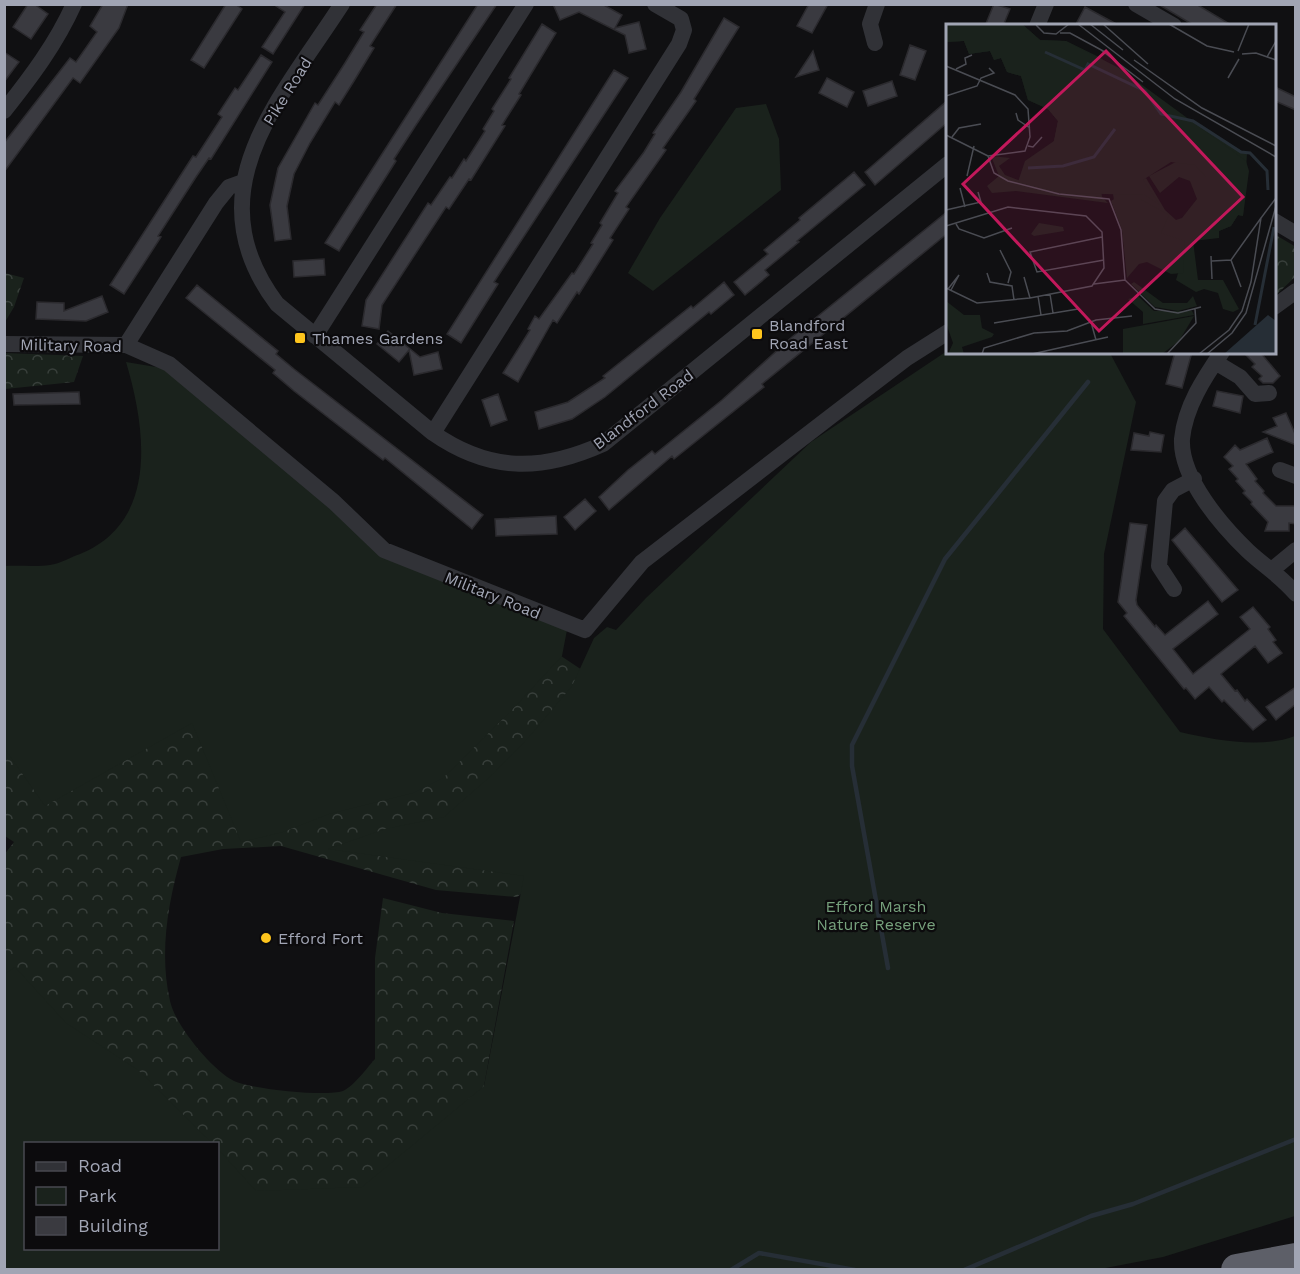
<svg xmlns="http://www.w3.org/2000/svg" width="1300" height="1274" font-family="'Work Sans',sans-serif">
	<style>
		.forest { fill: url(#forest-crowns); fill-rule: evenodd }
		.park { fill: #1a221c }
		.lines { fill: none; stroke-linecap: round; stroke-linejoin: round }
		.stream { stroke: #262e36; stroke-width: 4.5 }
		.building { fill: #3a3a40; stroke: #2b2a2e; stroke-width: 1.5 }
		.street { stroke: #313237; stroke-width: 16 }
		.highway { stroke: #5d5f68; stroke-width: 32 }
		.poi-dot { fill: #fec51d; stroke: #0c0b0d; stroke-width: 2 }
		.labels { text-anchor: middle; stroke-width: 4.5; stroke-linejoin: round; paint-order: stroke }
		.street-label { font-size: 16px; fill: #a1a5b4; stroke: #0c0b0d }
		.poi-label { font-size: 16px; fill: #a1a5b4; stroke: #0c0b0d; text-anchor: start }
		.park-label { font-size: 16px; fill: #76a07c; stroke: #0c0b0d }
		.inset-river { fill: none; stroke: #262e36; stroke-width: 3 }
		.inset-road { fill: none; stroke: #4a4c53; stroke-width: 1.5 }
		.view { fill: #c2185b; fill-opacity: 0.15; stroke: #c2185b; stroke-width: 3 }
		.inset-edge { fill: none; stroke: #a1a5b4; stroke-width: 3 }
	</style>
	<defs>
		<pattern id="forest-crowns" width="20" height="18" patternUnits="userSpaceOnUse" patternTransform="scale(1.5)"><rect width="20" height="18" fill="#1a221c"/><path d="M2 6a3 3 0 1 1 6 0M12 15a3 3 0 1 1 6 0" fill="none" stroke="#383f3b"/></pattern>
	</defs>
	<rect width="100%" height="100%" fill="#101012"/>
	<path class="forest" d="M1274 234 1296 247 1295 277 1275 296Z
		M5 273 24 278 14 307 5 322Z
		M5 353 83 356 74 382 5 389Z
		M522 630 588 674 541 879 517 897 436 890 281 846 223 849 181 857C168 903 159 953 170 1001 175 1025 212 1070 234 1081 251 1089 326 1097 343 1091 354 1086 367 1068 375 1059V958L383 898 442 913 514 921 484 1086 528 1268 5 1269 4 855 14 842 5 836V745ZM26 1144H218V1248H26Z"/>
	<path class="park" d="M766 104 779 139 781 190 653 291 628 273 660 218 736 108Z
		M947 351 1110 353 1136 402 1104 554 1103 629 1180 732C1215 740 1261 749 1295 736V1216L1163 1257 1095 1270 5 1269V974L15 967 66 1023 138 1070 212 1143 26 1144V1248H218V1149L256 1191 362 1187 484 1086 524 876 328 849 385 829 444 817 493 774 529 737 572 686 594 638 607 627 616 630 646 598 811 442Z
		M126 362 168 369 328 503 381 554 567 630 562 656 510 712 443 778 413 793 329 814 283 832 241 842 192 723 45 806 5 749 4 566C19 565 36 567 50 565 60 564 71 557 80 554 159 522 146 429 126 362Z"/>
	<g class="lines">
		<path class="stream" d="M888 968 852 766V745L945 559 1088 382
			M731 1270 759 1253 855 1270
			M964 1270 1091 1216 1133 1204 1296 1139"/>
	</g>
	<path class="building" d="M28 4H34L48 14 31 39 13 27Z
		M103 4H128L119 28 80 83 73 78 4 172V143L70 58 76 62 97 32 90 26Z
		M226 4H235L242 9 204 68 191 60Z
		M273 4H305L273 54 262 47 285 12Z
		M377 4H397L370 46 374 48 354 81 339 105 335 102 310 143 294 174 287 206 291 239 275 241 270 205 278 168 315 103 318 105 345 63 364 32 360 30Z
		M478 4H497L416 125 394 159 396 161 339 251 325 243Z
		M553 4H602L622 15 615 28 639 22 646 49 629 53 625 35 579 12 560 20Z
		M809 4H828L812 33 797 26Z
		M994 4 1010 9 1003 26H985Z
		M1158 4H1196L1233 26H1195Z
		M1085 7 1120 26H1075Z
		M724 18 739 27 694 99 696 101 663 148 666 150 626 207 629 209 610 238 613 240 579 294 577 292 557 323 553 320 518 382 503 373 530 330 528 329 535 316 539 319 572 273 574 274 593 244 591 243 602 225 600 223 618 193 615 191 644 152 655 134 653 133 681 92Z
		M542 24 556 33 519 94 521 95 502 125 505 126 471 180 469 179 449 209 446 207 382 305 379 329 362 326 366 300 428 203 431 205 450 177 452 178 464 159 466 161 485 131 483 129 494 111 492 109 511 79 509 78Z
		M910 45 926 51 915 80 900 75Z
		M813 51 819 70 796 77Z
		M4 52 19 62 4 82Z
		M261 55 272 62 211 159 209 158 196 177 158 236 161 237 124 294 110 285 193 156 196 157 222 117 218 114 235 88 238 90Z
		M614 70 628 78 494 282 498 284 461 343 447 334Z
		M827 78 854 92 847 107 819 93Z
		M892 81 897 96 868 106 863 91Z
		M1275 87 1296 97V110L1275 101Z
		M948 100V122L875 185 865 172Z
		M854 172 865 185 797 241 799 242 765 270 769 275 745 295 734 282 768 254 764 250 800 220 799 218Z
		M948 211V233L762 384 764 387 674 459 672 456 609 510 599 497 628 470 652 451 655 454 722 400 792 337Z
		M324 259 325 275 294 277 293 261Z
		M724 282 734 295 711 314 709 312 605 397 572 419 539 429 535 412 568 402 605 378 603 376 691 306 693 308Z
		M197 285 278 351 276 354 294 369 483 515 472 529 385 458 383 460 294 391 273 373 275 370 186 298Z
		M102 296 108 312 86 321 36 319 37 302 64 303V311Z
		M388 331 420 357 438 352 442 369 414 375 409 350 399 362 377 344Z
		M1175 352H1192L1182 388 1166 384Z
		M1243 352H1260L1280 376 1273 383H1263L1259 379 1262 376 1252 367 1255 364Z
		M1217 391 1243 396 1240 413 1213 406Z
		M79 392 80 404 14 405 13 394Z
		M498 394 507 420 491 426 482 400Z
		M1286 413 1296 436V445L1263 432 1277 426 1273 418Z
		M1150 432 1164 435 1161 452 1131 450 1134 433 1149 436Z
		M1267 438 1273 452 1246 464 1257 479 1255 481 1264 491 1263 493 1276 506H1296V524L1289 523V531H1265L1268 522 1251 504 1252 502 1243 493 1245 491 1236 481 1238 479 1229 469 1233 466 1224 457 1235 445 1240 450Z
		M585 499 596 511 575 530 564 517Z
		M556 516 557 534 496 536 495 519Z
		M1130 523 1147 525 1136 600 1137 605 1155 627 1156 625 1165 635 1208 601 1218 614 1173 649 1193 674 1250 629 1240 617 1253 607 1270 627 1268 629 1276 640 1273 642 1282 653 1268 663 1255 646 1221 674 1235 691 1237 690 1245 701 1247 699 1266 720 1253 730 1224 700 1222 702 1209 687 1195 699 1186 688 1184 689 1124 616 1127 613 1118 602Z
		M1185 528 1238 590 1222 602 1172 540Z
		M1296 687V704L1276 720 1266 707Z"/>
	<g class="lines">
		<path class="street" d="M342 4C280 100 192 191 277 304L433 433C489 472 541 472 603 444L948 164
			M1136 4 1174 26
			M1037 26 1046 4
			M875 43 870 24 877 4
			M4 111C31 77 56 44 74 4
			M1274 221 1296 234
			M1274 307 1296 291
			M315 336 526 4
			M4 344 126 345 169 364 334 502 384 550 585 630 642 562 830 417 907 358 948 332
			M126 345 216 203 229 187 243 182
			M1222 352C1204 378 1185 407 1182 439 1180 478 1222 526 1248 551 1264 566 1281 576 1296 594
			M1215 362 1240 377 1255 394 1269 393
			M433 433 679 44 684 30 681 19 655 4
			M1280 470 1296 476
			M1273 569 1296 550
			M1174 589 1159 566 1165 501 1173 490 1194 479"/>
		<path class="highway" d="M1237 1270 1296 1259"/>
	</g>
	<g class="poi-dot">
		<rect x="751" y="328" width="12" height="12" rx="3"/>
		<rect x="294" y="332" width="12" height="12" rx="3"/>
		<circle cx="266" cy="938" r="6"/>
	</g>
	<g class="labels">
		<g class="street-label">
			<text transform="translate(287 91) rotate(-58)" y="6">Pike Road</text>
			<text transform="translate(71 345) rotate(1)" y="6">Military Road</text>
			<text transform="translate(643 409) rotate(-37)" y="6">Blandford Road</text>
			<text transform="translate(493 595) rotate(22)" y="6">Military Road</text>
		</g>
		<g class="poi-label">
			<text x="769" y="331">Blandford<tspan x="769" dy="18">Road East</tspan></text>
			<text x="312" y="344">Thames Gardens</text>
			<text x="278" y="944">Efford Fort</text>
		</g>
		<g class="park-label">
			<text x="876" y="912">Efford Marsh<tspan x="876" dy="18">Nature Reserve</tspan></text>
		</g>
	</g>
	<g transform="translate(946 24)">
		<rect width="330" height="330" fill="#101012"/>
		<path d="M248 292 233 317 216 330 177 329V305Z" fill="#1a221c"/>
		<path d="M0 0H76L94 16 120 17 153 33 237 92 301 130 297 192 292 191 285 202 273 207V214L247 217 252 256H277L293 285 287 288 277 285 272 269 258 265 250 268 230 256 238 229 169 182 167 170 200 154 219 186 230 196 236 194 251 175 244 157 233 153 214 169 203 152 249 128 155 164 156 173 162 179 70 167 46 169 41 162 53 152 45 132 64 134 53 142 59 151 75 157 108 117 112 97 102 85 82 76 75 52 61 48 55 34 48 36 44 27 23 30 18 17 0 18ZM188 258 217 279H241L247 272 251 282 232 287 209 283 185 260ZM192 272 208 287H246L248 291 197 300V288L182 275ZM0 277 18 291H34L36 304 48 310 46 313 16 323 18 330H2L7 319 0 299Z" fill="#1a221c"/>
		<path d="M0 0H76L94 16 120 17 173 44 300 137 303 147 297 192 292 191 285 202 273 207 260 203V153L249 141 225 138 197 156 214 181 199 171 118 169 72 158 79 137 108 117 112 97 102 85 82 76 75 52 61 48 55 34 48 36 44 27 23 30 18 17 0 18ZM168 175H194L223 191 215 209 239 217 237 249 225 250 201 238 193 240 181 254 176 206 165 177ZM93 199 117 203 118 207 88 212 85 210Z" fill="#1a221c"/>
		<path d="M322 291 330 297V330H278Z" fill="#262e36"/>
		<path class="inset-river" d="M99 28 139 46 142 40 199 67 215 90 247 97 295 128 304 129 321 147 322 166M82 144 117 142 148 133 169 105M309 301 328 203"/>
		<path class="inset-road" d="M132 0 229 75 330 133M144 0 177 26M157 0 202 40M223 0 261 22 288 28M90 1 98 9 110 10 123 0M114 9H124L159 28M155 26 197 58M292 27 303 0M296 30 310 29 330 36M321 33 330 17M188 36 256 84 330 122M0 42 69 71 82 85 84 113 79 127 42 132M10 45 20 40 19 34 26 31M282 54 293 35M0 72 31 62 35 54 48 49 43 44M70 89 72 96 84 104M0 111 42 132M6 113 13 104 35 100M82 122 87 123 96 113M42 132 48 149 62 157 113 170 163 175 175 206 179 256 209 285 232 289 255 283M21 152 28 122M14 164 19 183M0 186 35 178 32 168M10 200 13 205 38 214 66 204M0 202 62 183 140 192 156 208 158 244 146 262 84 274 31 279 0 264M156 213 84 228 91 248 158 236M54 226 65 248 62 259M265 232 266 255M266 237 285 236M41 249 44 258 66 262 68 276M78 253 84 274M148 260 179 256M295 263 285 236 315 194M2 265 13 251 5 266M104 270 107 289M92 272 95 291M145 298 150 316M48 299 132 285M36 330 38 324 88 309 121 307 150 296 186 292M86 330 162 313M221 330 250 299 249 285M253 330 283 306 296 287 305 258 315 194 330 174M261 330 286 309 300 289 330 182"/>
		<path class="view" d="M160 27 297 173 153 307 17 160Z"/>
		<rect width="330" height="330" class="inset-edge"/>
	</g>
	<rect width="1300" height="1274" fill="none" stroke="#a1a5b4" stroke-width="12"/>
	<rect x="24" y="1142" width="195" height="108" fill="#0c0b0d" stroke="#484950" stroke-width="1.5"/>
	<rect x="36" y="1162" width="30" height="9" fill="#313237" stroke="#484950" stroke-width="1.5"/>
	<text x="78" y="1172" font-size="18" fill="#a1a5b4">Road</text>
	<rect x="36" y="1187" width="30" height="18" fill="#1a221c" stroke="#484950" stroke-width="1.5"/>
	<text x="78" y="1202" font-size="18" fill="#a1a5b4">Park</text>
	<rect x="36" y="1217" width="30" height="18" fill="#3a3a40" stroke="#484950" stroke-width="1.5"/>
	<text x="78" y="1232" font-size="18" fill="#a1a5b4">Building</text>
</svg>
